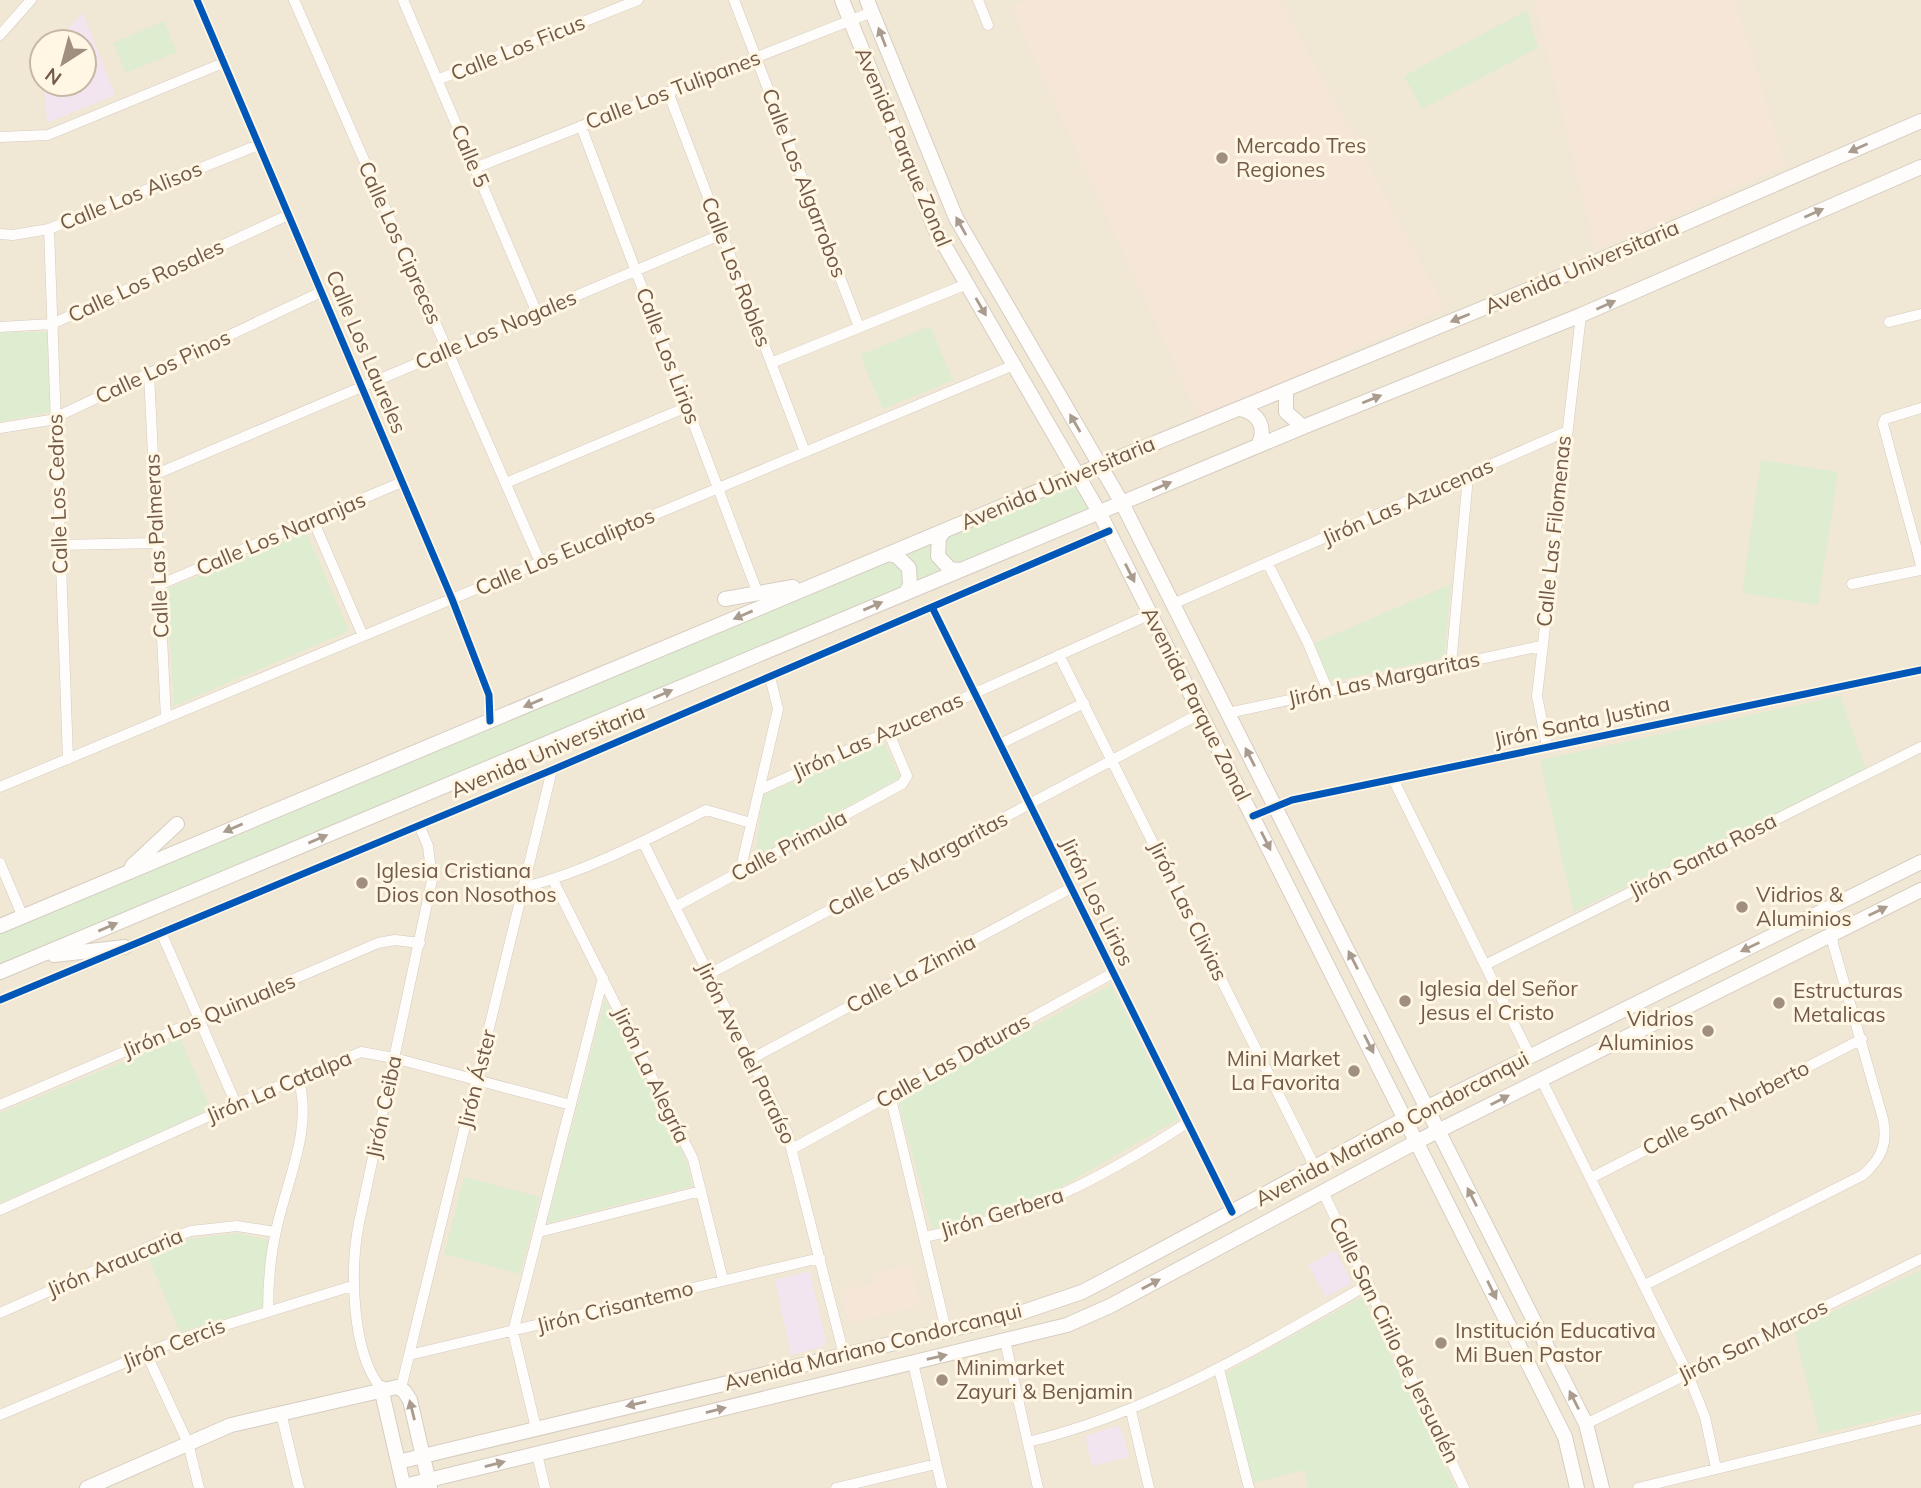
<svg xmlns="http://www.w3.org/2000/svg" width="1921" height="1488" font-family="Mulish,sans-serif">
	<style>
		.residential { fill: #f1e7d5; fill-rule: evenodd }
		.commercial { fill: #f6e6d8 }
		.education { fill: #f2e5ef }
		.green { fill: #deecd0 }
		.lines { fill: none; stroke-linecap: round; stroke-linejoin: round }
		.street-casing { stroke: #d4cbc1; stroke-width: 11 }
		.secondary-casing { stroke: #d6cdc2; stroke-width: 16 }
		.street { stroke: #fefdfb; stroke-width: 10 }
		.secondary { stroke: #fefdfb; stroke-width: 14 }
		.cycleway-casing { stroke: #fff7e4; stroke-width: 11 }
		.cycleway { stroke: #0057b8; stroke-width: 7 }
		.oneway { fill: #aa9b8f }
		.poi-dot { fill: #a08e7e; stroke: #fff7e4; stroke-width: 2.5 }
		.labels { text-anchor: middle; stroke-width: 6; stroke-linejoin: round; paint-order: stroke }
		.street-label { font-size: 21px; fill: #725a47; stroke: #fff7e4 }
		.poi-label { font-size: 21px; fill: #725a47; stroke: #fff7e4; text-anchor: start }
	</style>
	<rect width="100%" height="100%" fill="#f5f0e5"/>
	<path class="residential" d="M0 0H1921V1488H0ZM42 42H84V84H42Z"/>
	<path class="commercial" d="M1032 0H1280L1445 308 1200 420 1011 7Z
		M1534 0H1735L1785 165 1596 251Z
		M910 1264 920 1305 848 1323 840 1292 875 1283 873 1273Z"/>
	<path class="education" d="M83 13 115 95 47 123 44 84H84V42H56Z
		M1335 1250 1352 1283 1326 1297 1308 1265Z
		M810 1271 826 1342 822 1347 791 1355 775 1280Z
		M1117 1426 1121 1429 1129 1457 1092 1466 1085 1436Z"/>
	<path class="green" d="M1527 10 1538 48 1422 109 1404 76Z
		M164 21 177 52 126 73 113 43Z
		M930 326 953 380 883 409 860 355Z
		M0 332H48L51 412 0 422Z
		M1761 460 1838 472 1818 605 1742 593Z
		M1074 482 1089 509 0 966V932Z
		M306 532 349 631 174 706 167 589Z
		M1451 584 1444 658 1329 682 1313 644Z
		M1840 696 1866 769 1574 912 1540 760Z
		M884 742 900 778 755 857 763 795Z
		M1111 985 1179 1119 1031 1204 932 1229 898 1100Z
		M605 999 684 1154 693 1186 547 1223Z
		M180 1038 211 1109 0 1203V1113Z
		M464 1177 540 1197 520 1274 444 1254Z
		M237 1233 268 1240 264 1307 180 1332 148 1257 189 1239Z
		M1921 1270V1410L1820 1434 1794 1330Z
		M1362 1297 1456 1488H1309L1304 1470 1253 1483 1226 1373Z"/>
	<g class="lines">
		<g class="street-casing">
			<path id="street" d="M197 0 452 599 489 695 490 721
				M294 0 540 562
				M403 0 537 313
				M734 0 859 327
				M978 0 988 25
				M0 35 31 0
				M437 80 638 0
				M668 92 805 452
				M581 126 755 586
				M0 137 48 135 223 63
				M475 168 872 12
				M49 229 68 759
				M0 234 13 235 49 229 258 145
				M1889 322 1921 314
				M0 327 52 324 288 215
				M771 363 967 284
				M149 374 166 718
				M1921 408 1885 419 1883 424 1921 565
				M0 428 50 420 321 292
				M154 475 722 234
				M506 483 687 407
				M313 520 363 636
				M59 545 157 543
				M1268 564 1308 643 1328 691
				M1852 584 1921 570
				M159 585 402 482
				M1173 604 1565 432
				M932 607 1232 1212
				M1059 655 1315 1167
				M1451 665 1468 476
				M1228 713 1541 646
				M1000 744 1084 703
				M1547 747 1537 696 1581 315
				M1393 779 1530 1056
				M0 787 1014 365
				M759 790 1151 614
				M1253 816 1292 800 1921 670
				M643 842 787 1132 844 1355
				M0 863 23 917
				M740 872 778 709 770 677
				M553 880 693 1159 723 1280
				M525 887C588 871 648 839 706 810L751 823
				M675 907 902 784 907 776 888 731
				M161 932 236 1104
				M1485 965 1921 747
				M709 974 1201 713
				M0 1000 552 770 1109 531
				M751 1059 1071 888
				M1541 1079 1687 1372 1705 1417 1716 1468
				M890 1095 946 1330
				M0 1105 378 943 395 940 420 943
				M792 1149 1113 973
				M1591 1178 1862 1039
				M1323 1192 1464 1488
				M0 1210 236 1104 361 1052 394 1058 571 1105
				M539 1232 701 1191
				M924 1237C1032 1215 1096 1182 1187 1123
				M1645 1285 1863 1175C1882 1158 1888 1143 1883 1119L1833 944 1831 907
				M268 1312C268 1285 270 1257 276 1231 286 1182 314 1128 298 1078
				M0 1313 162 1241 191 1231 237 1226 275 1232
				M1005 1341 1038 1488
				M146 1353 188 1443 199 1488
				M409 1355 820 1258
				M913 1363 942 1488
				M1219 1369 1249 1488
				M381 1388C351 1352 350 1268 359 1223L432 880 428 846 419 825
				M401 1388 552 770
				M1131 1411 1149 1488
				M281 1413 299 1488
				M0 1415 183 1338 352 1286
				M1586 1424 1921 1259
				M536 1428 513 1332 603 978
				M1028 1442C1152 1412 1260 1347 1369 1284
				M537 1454 545 1488
				M836 1488 936 1464
				M1638 1488 1921 1419"/>
		</g>
		<g class="secondary-casing">
			<path id="secondary" d="M842 0 935 229 1099 512 1565 1437 1577 1488
				M867 0 956 218 1122 503 1586 1424 1602 1488
				M1286 390V412L1303 427
				M1240 409C1259 413 1267 428 1258 446
				M944 531 939 538 938 556 950 569 960 570
				M888 554 897 556 909 568 910 585 906 593
				M725 599 793 587
				M132 866 177 824
				M0 926 1077 475 1591 264 1921 121
				M54 955 125 947
				M0 972 1303 427 1581 315 1921 167
				M381 1388 404 1488
				M398 1462 1020 1313 1082 1292 1105 1280 1406 1118 1921 862
				M404 1486 1067 1325 1110 1306 1418 1141 1921 890
				M87 1488 231 1425 397 1387 404 1391 410 1400 430 1487"/>
		</g>
		<use href="#street" class="street"/>
		<use href="#secondary" class="secondary"/>
		<g class="cycleway-casing">
			<path id="cycleway" d="M197 0 452 599 489 695 490 721
				M932 607 1232 1212
				M1253 816 1292 800 1921 670
				M0 1000 552 770 1109 531"/>
		</g>
		<use href="#cycleway" class="cycleway"/>
	</g>
	<defs><path id="oneway-solid" d="M-6-.8H1V-3.2L6.5 0L1 3.2V.8H-6Z" transform="scale(1.75)"/></defs>
	<g class="oneway">
		<use href="#oneway-solid" transform="translate(882 37) rotate(-111)"/>
		<use href="#oneway-solid" transform="translate(1858 148) rotate(156)"/>
		<use href="#oneway-solid" transform="translate(1814 213) rotate(-24)"/>
		<use href="#oneway-solid" transform="translate(961 226) rotate(-119)"/>
		<use href="#oneway-solid" transform="translate(1606 305) rotate(-24)"/>
		<use href="#oneway-solid" transform="translate(981 307) rotate(60)"/>
		<use href="#oneway-solid" transform="translate(1460 318) rotate(158)"/>
		<use href="#oneway-solid" transform="translate(1372 399) rotate(-22)"/>
		<use href="#oneway-solid" transform="translate(1075 423) rotate(-120)"/>
		<use href="#oneway-solid" transform="translate(1162 486) rotate(-23)"/>
		<use href="#oneway-solid" transform="translate(1130 573) rotate(63)"/>
		<use href="#oneway-solid" transform="translate(873 606) rotate(-23)"/>
		<use href="#oneway-solid" transform="translate(743 615) rotate(157)"/>
		<use href="#oneway-solid" transform="translate(663 694) rotate(-23)"/>
		<use href="#oneway-solid" transform="translate(533 703) rotate(157)"/>
		<use href="#oneway-solid" transform="translate(1250 757) rotate(-117)"/>
		<use href="#oneway-solid" transform="translate(233 828) rotate(157)"/>
		<use href="#oneway-solid" transform="translate(318 839) rotate(-23)"/>
		<use href="#oneway-solid" transform="translate(1266 841) rotate(63)"/>
		<use href="#oneway-solid" transform="translate(1878 911) rotate(-26)"/>
		<use href="#oneway-solid" transform="translate(108 927) rotate(-23)"/>
		<use href="#oneway-solid" transform="translate(1750 947) rotate(154)"/>
		<use href="#oneway-solid" transform="translate(1353 960) rotate(-117)"/>
		<use href="#oneway-solid" transform="translate(1369 1044) rotate(63)"/>
		<use href="#oneway-solid" transform="translate(1500 1100) rotate(-27)"/>
		<use href="#oneway-solid" transform="translate(1472 1197) rotate(-117)"/>
		<use href="#oneway-solid" transform="translate(1151 1284) rotate(-28)"/>
		<use href="#oneway-solid" transform="translate(1492 1290) rotate(64)"/>
		<use href="#oneway-solid" transform="translate(937 1357) rotate(-13)"/>
		<use href="#oneway-solid" transform="translate(1574 1400) rotate(-117)"/>
		<use href="#oneway-solid" transform="translate(636 1404) rotate(167)"/>
		<use href="#oneway-solid" transform="translate(412 1410) rotate(-104)"/>
		<use href="#oneway-solid" transform="translate(716 1410) rotate(-14)"/>
		<use href="#oneway-solid" transform="translate(495 1464) rotate(-14)"/>
	</g>
	<g class="poi-dot">
		<circle cx="1222" cy="158" r="7"/>
		<circle cx="362" cy="883" r="7"/>
		<circle cx="1742" cy="907" r="7"/>
		<circle cx="1405" cy="1001" r="7"/>
		<circle cx="1779" cy="1003" r="7"/>
		<circle cx="1708" cy="1031" r="7"/>
		<circle cx="1354" cy="1071" r="7"/>
		<circle cx="1441" cy="1343" r="7"/>
		<circle cx="942" cy="1380" r="7"/>
	</g>
	<g class="labels">
		<g class="street-label">
			<text transform="translate(518 48) rotate(-22)" y="7">Calle Los Ficus</text>
			<text transform="translate(673 90) rotate(-21)" y="7">Calle Los Tulipanes</text>
			<text transform="translate(903 147) rotate(67)" y="7">Avenida Parque Zonal</text>
			<text transform="translate(470 156) rotate(67)" y="7">Calle 5</text>
			<text transform="translate(804 183) rotate(69)" y="7">Calle Los Algarrobos</text>
			<text transform="translate(131 196) rotate(-22)" y="7">Calle Los Alisos</text>
			<text transform="translate(400 243) rotate(66)" y="7">Calle Los Cipreces</text>
			<text transform="translate(1582 267) rotate(-23)" y="7">Avenida Universitaria</text>
			<text transform="translate(736 272) rotate(69)" y="7">Calle Los Robles</text>
			<text transform="translate(146 281) rotate(-25)" y="7">Calle Los Rosales</text>
			<text transform="translate(496 330) rotate(-23)" y="7">Calle Los Nogales</text>
			<text transform="translate(366 352) rotate(67)" y="7">Calle Los Laureles</text>
			<text transform="translate(668 356) rotate(69)" y="7">Calle Los Lirios</text>
			<text transform="translate(163 367) rotate(-25)" y="7">Calle Los Pinos</text>
			<text transform="translate(1058 483) rotate(-23)" y="7">Avenida Universitaria</text>
			<text transform="translate(58 494) rotate(-92)" y="7">Calle Los Cedros</text>
			<text transform="translate(1408 502) rotate(-24)" y="7">Jirón Las Azucenas</text>
			<text transform="translate(1554 531) rotate(-84)" y="7">Calle Las Filomenas</text>
			<text transform="translate(281 534) rotate(-23)" y="7">Calle Los Naranjas</text>
			<text transform="translate(157 546) rotate(-93)" y="7">Calle Las Palmeras</text>
			<text transform="translate(565 552) rotate(-23)" y="7">Calle Los Eucaliptos</text>
			<text transform="translate(1384 679) rotate(-12)" y="7">Jirón Las Margaritas</text>
			<text transform="translate(1196 704) rotate(63)" y="7">Avenida Parque Zonal</text>
			<text transform="translate(1582 722) rotate(-12)" y="7">Jirón Santa Justina</text>
			<text transform="translate(878 736) rotate(-24)" y="7">Jirón Las Azucenas</text>
			<text transform="translate(548 751) rotate(-23)" y="7">Avenida Universitaria</text>
			<text transform="translate(789 846) rotate(-28)" y="7">Calle Primula</text>
			<text transform="translate(1703 856) rotate(-27)" y="7">Jirón Santa Rosa</text>
			<text transform="translate(918 864) rotate(-28)" y="7">Calle Las Margaritas</text>
			<text transform="translate(1097 902) rotate(64)" y="7">Jirón Los Lirios</text>
			<text transform="translate(1188 911) rotate(64)" y="7">Jirón Las Clivias</text>
			<text transform="translate(911 974) rotate(-28)" y="7">Calle La Zinnia</text>
			<text transform="translate(209 1016) rotate(-23)" y="7">Jirón Los Quinuales</text>
			<text transform="translate(746 1053) rotate(64)" y="7">Jirón Ave del Paraíso</text>
			<text transform="translate(953 1061) rotate(-29)" y="7">Calle Las Daturas</text>
			<text transform="translate(651 1075) rotate(64)" y="7">Jirón La Alegría</text>
			<text transform="translate(477 1079) rotate(-76)" y="7">Jirón Áster</text>
			<text transform="translate(279 1087) rotate(-23)" y="7">Jirón La Catalpa</text>
			<text transform="translate(384 1107) rotate(-78)" y="7">Jirón Ceiba</text>
			<text transform="translate(1726 1108) rotate(-27)" y="7">Calle San Norberto</text>
			<text transform="translate(1392 1129) rotate(-28)" y="7">Avenida Mariano Condorcanqui</text>
			<text transform="translate(1002 1213) rotate(-17)" y="7">Jirón Gerbera</text>
			<text transform="translate(115 1263) rotate(-23)" y="7">Jirón Araucaria</text>
			<text transform="translate(615 1307) rotate(-14)" y="7">Jirón Crisantemo</text>
			<text transform="translate(1394 1340) rotate(64)" y="7">Calle San Cirilo de Jersualén</text>
			<text transform="translate(1753 1341) rotate(-26)" y="7">Jirón San Marcos</text>
			<text transform="translate(174 1344) rotate(-21)" y="7">Jirón Cercis</text>
			<text transform="translate(873 1347) rotate(-14)" y="7">Avenida Mariano Condorcanqui</text>
		</g>
		<g class="poi-label">
			<text x="1236" y="153">Mercado Tres<tspan x="1236" dy="24">Regiones</tspan></text>
			<text x="376" y="878">Iglesia Cristiana<tspan x="376" dy="24">Dios con Nosothos</tspan></text>
			<text x="1756" y="902">Vidrios &amp;<tspan x="1756" dy="24">Aluminios</tspan></text>
			<text x="1419" y="996">Iglesia del Señor<tspan x="1419" dy="24">Jesus el Cristo</tspan></text>
			<text x="1793" y="998">Estructuras<tspan x="1793" dy="24">Metalicas</tspan></text>
			<text x="1694" y="1026" text-anchor="end">Vidrios<tspan x="1694" dy="24">Aluminios</tspan></text>
			<text x="1340" y="1066" text-anchor="end">Mini Market<tspan x="1340" dy="24">La Favorita</tspan></text>
			<text x="1455" y="1338">Institución Educativa<tspan x="1455" dy="24">Mi Buen Pastor</tspan></text>
			<text x="956" y="1375">Minimarket<tspan x="956" dy="24">Zayuri &amp; Benjamin</tspan></text>
		</g>
	</g>
	<g transform="translate(63 63) rotate(216)"><circle r="33" fill="#fff7e4" stroke="#c7b8a5" stroke-width="2"/>
	<path d="M0-5L12 26L0 18L-12 26Z" fill="#a08e7e"/>
	<text y="-10" font-size="19" font-weight="bold" text-anchor="middle" fill="#725a47">N</text>
	</g>
</svg>
